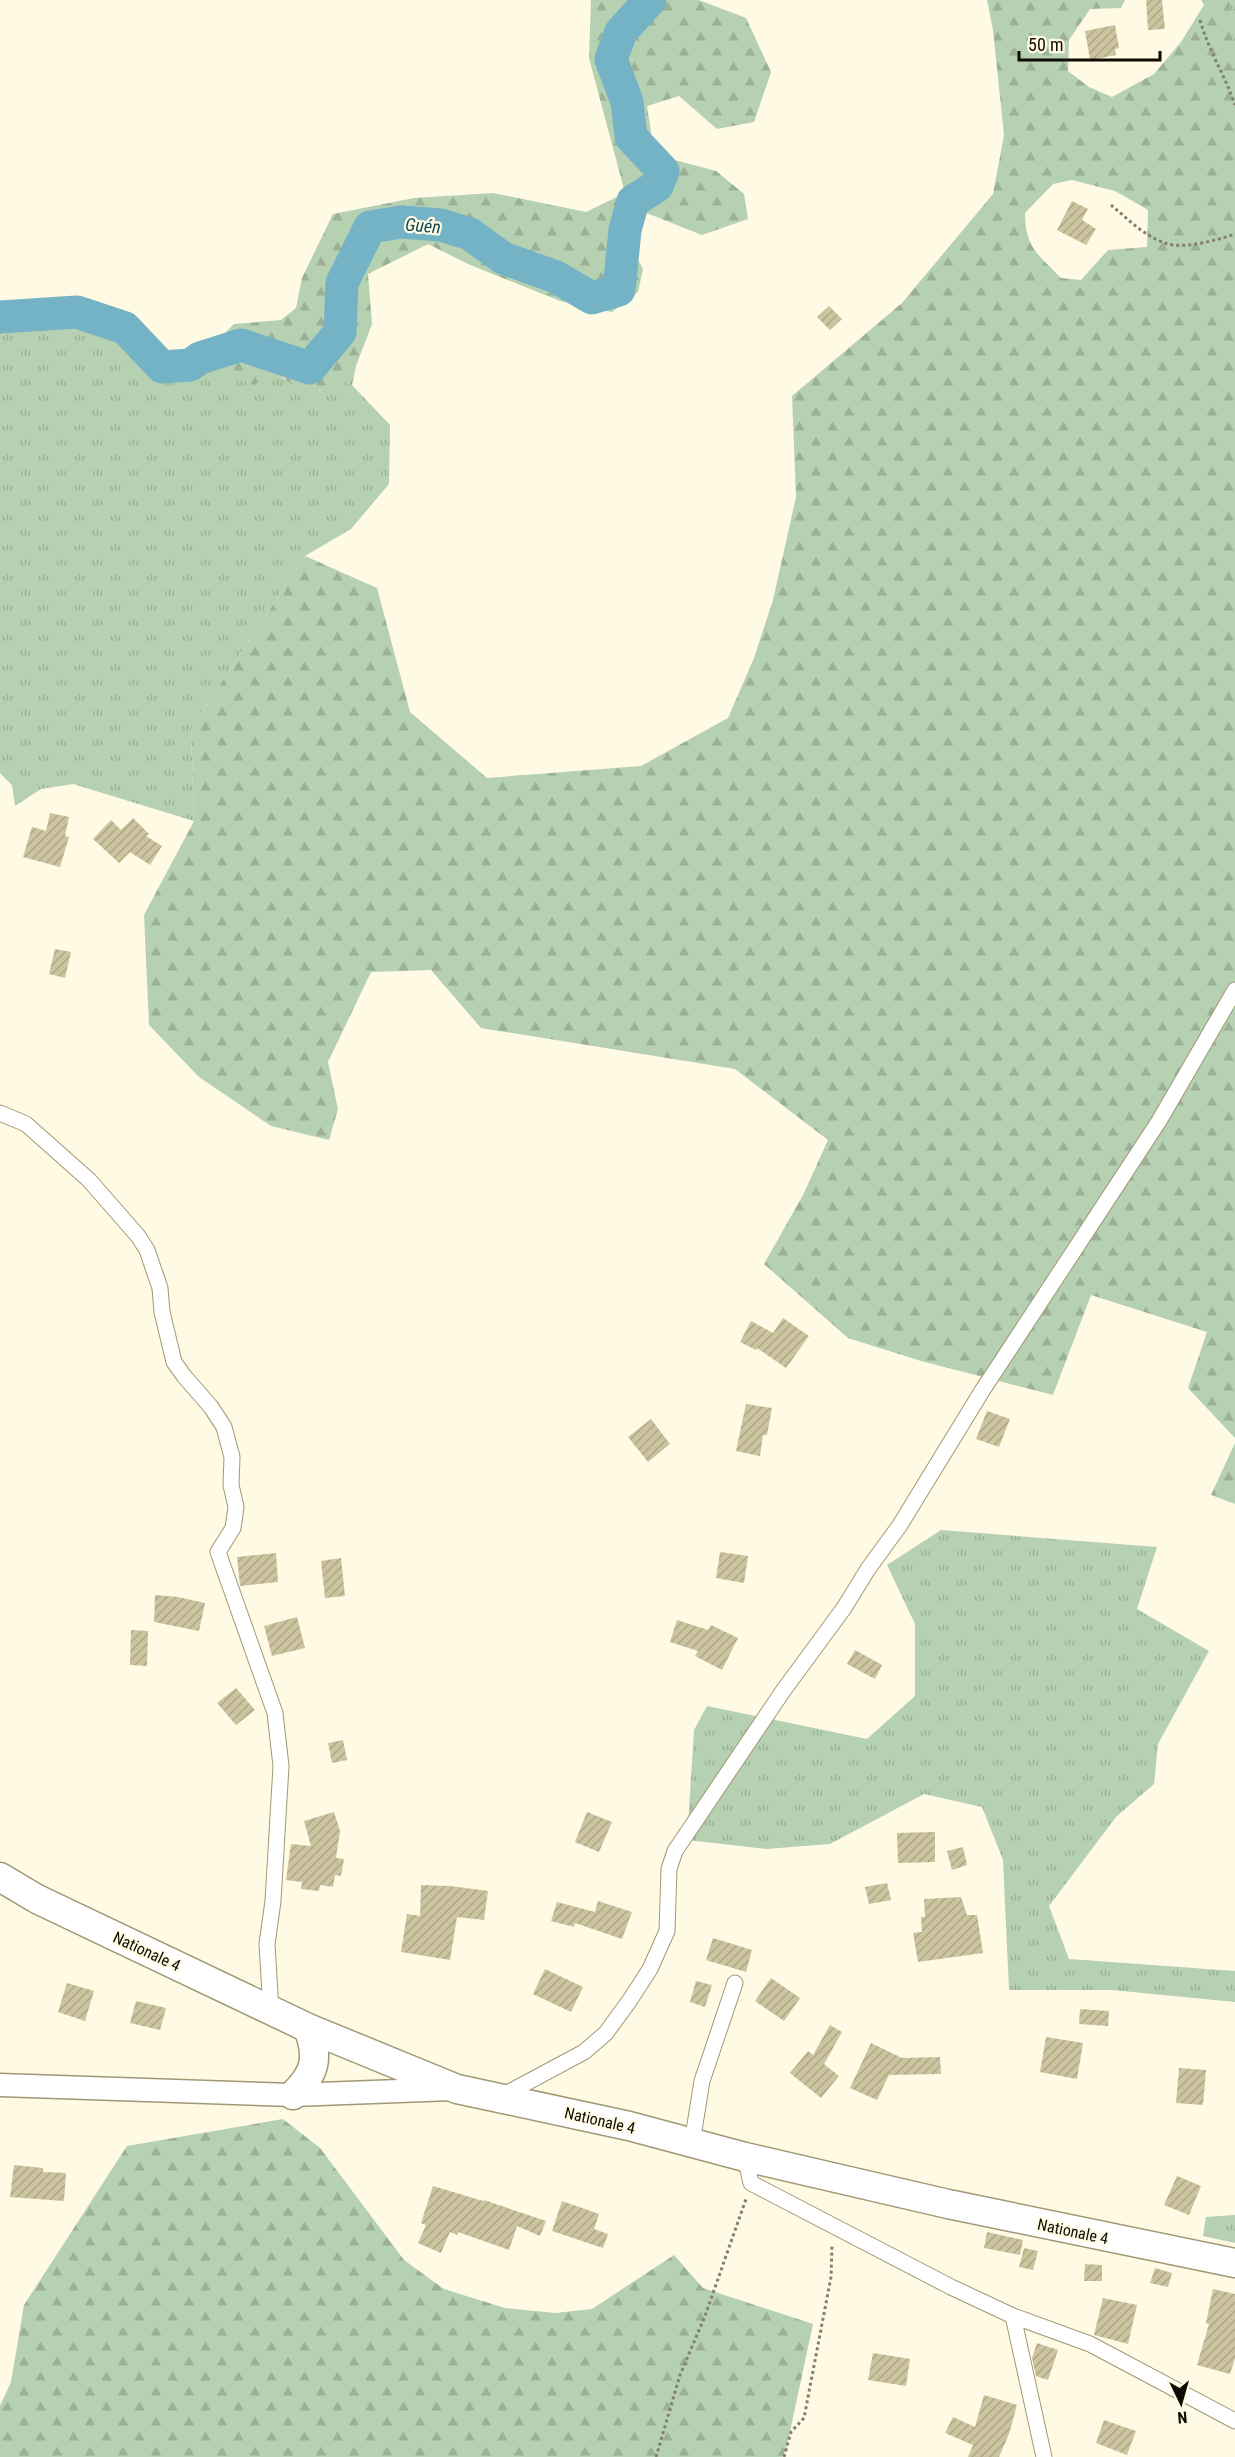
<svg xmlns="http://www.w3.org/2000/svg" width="1235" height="2457" font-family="'Roboto Condensed',sans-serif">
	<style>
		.grass { fill: url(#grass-tufts) }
		.forest { fill: url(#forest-firs); fill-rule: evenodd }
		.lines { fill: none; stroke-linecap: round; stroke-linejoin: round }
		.river { stroke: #74b2c6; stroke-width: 33 }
		.building { fill: url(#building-hatch) }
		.street-casing { stroke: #a09875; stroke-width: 17 }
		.secondary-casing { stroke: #a09875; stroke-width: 25 }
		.highway-casing { stroke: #a09875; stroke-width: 31 }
		.path { stroke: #837f6e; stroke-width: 3; stroke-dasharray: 3 3; stroke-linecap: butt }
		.street { stroke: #fff; stroke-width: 15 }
		.secondary { stroke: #fff; stroke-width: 22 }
		.highway { stroke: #fff; stroke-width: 28 }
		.labels { text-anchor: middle; stroke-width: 4.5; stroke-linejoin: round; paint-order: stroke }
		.street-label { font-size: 16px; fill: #0f0c02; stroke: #fffae3 }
		.water-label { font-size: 18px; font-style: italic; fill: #104755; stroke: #fffae3 }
	</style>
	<defs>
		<pattern id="grass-tufts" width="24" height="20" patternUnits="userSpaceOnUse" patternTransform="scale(1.5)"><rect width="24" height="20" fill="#b6d0b2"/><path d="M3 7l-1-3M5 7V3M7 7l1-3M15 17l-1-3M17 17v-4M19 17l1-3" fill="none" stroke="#9bb197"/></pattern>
		<pattern id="forest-firs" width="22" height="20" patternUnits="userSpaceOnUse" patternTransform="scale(1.5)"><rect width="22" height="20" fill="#b6d0b2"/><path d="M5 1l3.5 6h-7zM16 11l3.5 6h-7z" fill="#9bb197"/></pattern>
		<pattern id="building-hatch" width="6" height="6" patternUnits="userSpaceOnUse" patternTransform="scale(1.5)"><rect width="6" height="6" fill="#ccc39f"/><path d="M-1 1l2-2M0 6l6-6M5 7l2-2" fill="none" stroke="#aea687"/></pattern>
	</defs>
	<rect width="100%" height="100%" fill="#fffae3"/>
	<path class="grass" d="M1230 0H1235V92L1233 87Z
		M77 312 125 328 162 367 190 365 200 358 226 374 277 371 284 379 320 391 338 378 352 385 390 425 389 484 351 529 305 556 191 729 194 821 73 784 41 789 15 806 12 785 0 773V317Z
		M941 1530 1157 1547 1137 1609 1209 1651 1158 1744 1154 1784 1116 1817 1049 1906 1069 1959 1235 1971V2002L1112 1990H1009L1003 1860 982 1807 924 1794 830 1844 766 1849 687 1840 694 1730 707 1706 867 1739 915 1696V1624L887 1565Z
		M1235 2215V2243L1203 2236 1206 2217Z"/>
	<path class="forest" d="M591 0H699L746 18 771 72 754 122 717 129 679 96 647 106 652 138 667 158 716 171 744 194 748 219 702 235 644 212 625 230 631 247 643 269 638 292 612 312 560 301 468 264 428 244 368 274 372 324 356 366 352 385 338 378C333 382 327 388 321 390 304 396 287 382 277 371L254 385 226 374 200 358 234 324 281 320 296 308 302 278 333 214 414 198 493 193 586 212 625 193 589 58Z
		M987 0H1125L1121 8 1090 9 1069 40 1068 71 1089 87 1112 97 1154 74 1181 42 1204 5 1201 0H1230L1235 92V1438L1188 1388 1207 1332 1091 1295 1053 1395 921 1361 848 1338 764 1264 803 1195 828 1140 735 1069 481 1028 431 970 371 972 328 1062 338 1109 329 1140 271 1126 199 1077 149 1025 144 915 194 821 191 729 305 556 377 588 410 712 487 778 641 766 728 718 754 658 773 600 796 497 792 396 902 303 993 194 1004 135 993 30ZM1072 180 1115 191 1148 210 1147 247 1108 250 1081 280 1061 278C1039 255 1025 248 1025 213L1053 184Z
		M1235 1443V1504L1211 1495Z
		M283 2119 320 2148 404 2260 444 2289 505 2308 555 2313 592 2309 674 2255 703 2288 813 2324 786 2450 782 2457H0V2406L11 2382 24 2305 127 2146Z"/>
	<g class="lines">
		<path class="river" d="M0 317 77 312 125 328 162 367 190 365 200 358 241 345 310 368 340 332 342 283 370 227 401 222 441 225 470 234 503 258 556 277 592 298 619 290 625 230 633 201 657 186 663 171 631 137 627 102 611 59 621 32 650 0"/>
	</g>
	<path class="building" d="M1146 0H1162L1165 29 1148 30Z
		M1115 25 1119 48 1115 49 1116 55 1090 60 1085 31Z
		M1072 201 1088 209 1082 220 1096 229 1086 245 1057 230Z
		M829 306 842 319 830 330 817 317Z
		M50 813 69 817 65 836 69 837 60 867 23 857 32 827 46 831Z
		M133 818 149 834 146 836 162 846 150 865 130 852 119 863 93 839 111 820 121 830Z
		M55 949 71 952 65 978 49 974Z
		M783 1318 809 1336 786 1368 757 1348 756 1350 740 1342 751 1321 773 1333Z
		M746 1404 772 1408 767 1435H763L760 1456 736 1451Z
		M987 1411 1010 1419 999 1447 976 1439Z
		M651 1419 670 1444 648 1462 628 1437Z
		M720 1552 748 1556 744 1583 716 1578Z
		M276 1553 278 1582 240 1586 237 1557Z
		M341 1558 345 1596 325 1598 321 1561Z
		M155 1595 178 1597 205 1603 199 1631 154 1622Z
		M297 1617 305 1648 272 1656 264 1626Z
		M677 1620 708 1630 711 1625 738 1638 722 1670 695 1656 698 1651 670 1642Z
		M131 1630 148 1631 147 1666 130 1665Z
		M855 1650 882 1665 875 1679 847 1664Z
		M236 1688 255 1710 236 1725 217 1703Z
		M343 1740 347 1760 332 1763 328 1743Z
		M334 1812 340 1831 336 1858 344 1859 341 1876 335 1875 333 1887 320 1885 319 1891 301 1889 302 1882 286 1880 291 1844 311 1846 304 1821Z
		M587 1812 612 1822 599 1852 575 1842Z
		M935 1832V1862L898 1863 897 1833Z
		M963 1847 967 1865 952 1870 947 1851Z
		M887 1883 891 1900 869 1904 865 1887Z
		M421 1885 450 1886 488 1891 484 1920 457 1917 450 1960 401 1952 407 1914 420 1916Z
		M961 1897 967 1915H977L983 1953 918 1962 913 1933 922 1932 921 1917H925L924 1899Z
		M598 1901 632 1912 622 1939 575 1923 574 1927 551 1921 557 1902 595 1912Z
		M713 1938 752 1950 746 1972 706 1960Z
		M545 1969 583 1987 571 2012 533 1994Z
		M771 1978 800 1998 784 2021 755 2001Z
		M696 1981 712 1985 705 2007 690 2002Z
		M67 1983 94 1991 85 2021 58 2012Z
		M136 2001 166 2008 160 2030 130 2023Z
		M1080 2009 1109 2011 1108 2026 1079 2024Z
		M830 2025 842 2032 824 2064 839 2076 821 2098 790 2073 808 2051 813 2055Z
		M1046 2037 1083 2043 1077 2079 1040 2072Z
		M871 2043 902 2058 940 2057 941 2074 889 2075 877 2100 850 2088Z
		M1179 2068 1206 2070 1203 2105 1176 2103Z
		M14 2165 43 2168V2172L66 2173 64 2201 10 2197Z
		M1177 2176 1201 2186 1189 2215 1164 2205Z
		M433 2186 483 2201 484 2200 546 2221 540 2236 517 2226 509 2250 458 2232 457 2235 450 2232 441 2253 418 2243 426 2225 421 2223Z
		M562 2201 599 2214 594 2229 608 2234 603 2248 552 2231Z
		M987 2232 1023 2240 1020 2255 984 2248Z
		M1024 2248 1038 2251 1033 2270 1019 2267Z
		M1085 2264 1102 2265V2281H1084Z
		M1155 2268 1172 2273 1168 2287 1150 2283Z
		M1213 2289 1235 2294V2358L1230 2374 1197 2365 1209 2324 1206 2323Z
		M1103 2298 1137 2305 1128 2344 1094 2335Z
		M1037 2343 1058 2350 1048 2380 1036 2376 1032 2358Z
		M873 2353 910 2359 906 2386 868 2380Z
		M984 2395 1017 2405 1009 2434 999 2457H968L973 2445 945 2433 953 2417 975 2427Z
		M1104 2420 1136 2431 1127 2455 1096 2443Z"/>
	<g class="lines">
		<g class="street-casing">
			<path id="street" d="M0 1113 26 1124 89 1180 138 1236 147 1250 160 1288 162 1312 174 1362 184 1376 211 1407 224 1427 232 1457 231 1485 236 1507 233 1528 218 1552 275 1713 281 1766 273 1901 267 1944 271 2011
				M500 2097 584 2052 606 2033 630 2000 650 1969 667 1931 669 1869 675 1851 783 1691 844 1608 868 1569 900 1525 982 1391 1159 1121 1235 990
				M692 2143 702 2081 735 1983
				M745 2157 751 2183 951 2287 1013 2316 1090 2344 1235 2421
				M1013 2316 1044 2457"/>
		</g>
		<g class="secondary-casing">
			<path id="secondary" d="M0 2085 293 2095 452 2089"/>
		</g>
		<g class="highway-casing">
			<path id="highway" d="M0 1877 37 1899 308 2028 457 2089 629 2126 745 2157 948 2204 1235 2263
				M293 2095C316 2073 319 2058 308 2028"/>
		</g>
		<path class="path" d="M1200 20C1209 52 1225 75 1235 105
			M1111 205C1128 219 1144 236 1165 243 1182 250 1218 240 1235 234
			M656 2457 680 2375 705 2316 746 2199
			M784 2457 791 2432 804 2418 831 2277 832 2245"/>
		<use href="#street" class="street"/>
		<use href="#secondary" class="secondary"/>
		<use href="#highway" class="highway"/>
	</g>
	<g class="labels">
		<g class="street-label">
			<text transform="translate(147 1951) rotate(25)" y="6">Nationale 4</text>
			<text transform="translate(600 2120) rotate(13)" y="6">Nationale 4</text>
			<text transform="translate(1073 2231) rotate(12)" y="6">Nationale 4</text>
		</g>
		<g class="water-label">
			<text transform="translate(423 226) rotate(5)" y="6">Guén</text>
		</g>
	</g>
	<g transform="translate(1181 2403) rotate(175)" stroke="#fffae3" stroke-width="4.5" paint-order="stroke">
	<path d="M0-4.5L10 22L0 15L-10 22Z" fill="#0f0c02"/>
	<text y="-9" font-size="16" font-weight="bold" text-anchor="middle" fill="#0f0c02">N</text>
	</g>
	<path d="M1019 51v9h141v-9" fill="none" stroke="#0f0c02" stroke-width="3"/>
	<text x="1028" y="51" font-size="18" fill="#0f0c02" stroke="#fffae3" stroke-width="4.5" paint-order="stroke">50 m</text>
</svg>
